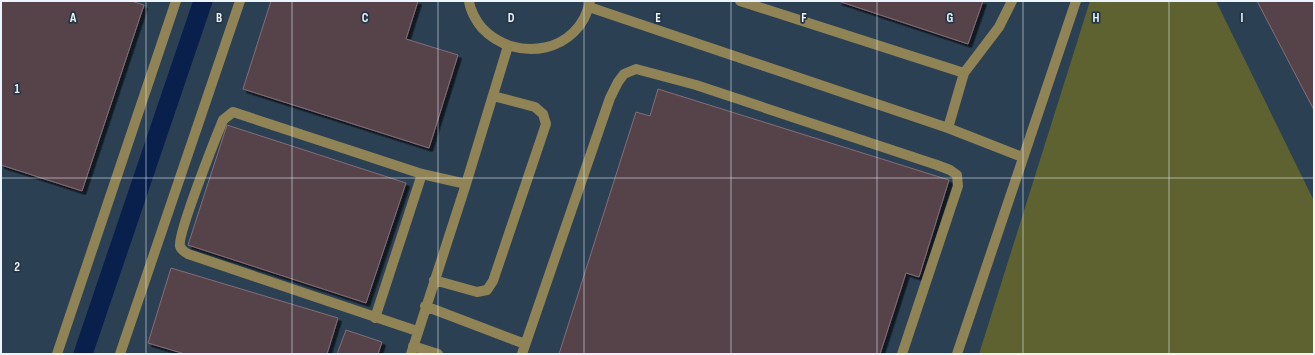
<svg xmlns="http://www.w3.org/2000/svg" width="1315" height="355" font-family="'Sofia Sans Condensed',sans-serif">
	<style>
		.built { fill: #2b4053 }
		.green { fill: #5e6230 }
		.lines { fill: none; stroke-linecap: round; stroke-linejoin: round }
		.canal { stroke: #09204d; stroke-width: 19 }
		.building { fill: #57424a; stroke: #856d76; filter: url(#shadow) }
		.minor { stroke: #908355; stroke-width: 10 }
		.grid { fill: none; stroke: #ecf5ff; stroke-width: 1; stroke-opacity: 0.55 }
		.grid-label { font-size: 13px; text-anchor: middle; font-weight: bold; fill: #ecf5ff; stroke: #263644; stroke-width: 3.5; stroke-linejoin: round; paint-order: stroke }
	</style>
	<defs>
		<filter id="shadow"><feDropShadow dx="3.5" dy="3.5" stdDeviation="0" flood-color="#0009"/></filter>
	</defs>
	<rect width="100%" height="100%" fill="#263644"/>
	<path class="built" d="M1 1H1314V354H1Z"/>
	<path class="green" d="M1090 1H1216L1314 201V354H979Z"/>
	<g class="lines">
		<path class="canal" d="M83 354 203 1"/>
	</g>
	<path class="building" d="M1 1H131L144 5 82 191 1 165Z
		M271 1H418L406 39 458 55 429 148 243 89Z
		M838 1H983L968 44Z
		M1257 1H1314V110Z
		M658 89 949 180 919 277 906 273 880 354H559L636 112 650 116Z
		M227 125 406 183 366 303 188 245Z
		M171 268 338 318 327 354H185L148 343Z
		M346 330 382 342 378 354H337Z"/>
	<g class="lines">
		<path class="minor" d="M469 1C470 10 476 21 482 28 516 64 580 53 590 1
			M740 1 964 73
			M589 7 948 128 1022 157
			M948 128 964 73 999 27 1012 1
			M434 280 477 292 487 290 493 281 546 124 543 114 535 107 493 96
			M425 306 525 344
			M375 318 422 174
			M417 331 188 254C185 252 181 250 180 246 177 235 216 137 223 120L233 112 422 174 466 184
			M413 346 438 354
			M57 354 176 1
			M120 354 240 1
			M411 354 466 184 508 46
			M522 354 610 98 618 82 624 74 636 69 696 85 937 165 950 170 957 175 958 186 902 354
			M957 354 1076 1"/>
	</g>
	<path class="grid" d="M146 1V354M292 1V354M438 1V354M584 1V354M731 1V354M877 1V354M1023 1V354M1169 1V354M1 178H1314"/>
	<g class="grid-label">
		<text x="73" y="22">A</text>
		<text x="219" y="22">B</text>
		<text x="365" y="22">C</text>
		<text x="511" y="22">D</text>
		<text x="658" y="22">E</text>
		<text x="804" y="22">F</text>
		<text x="950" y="22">G</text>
		<text x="1096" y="22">H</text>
		<text x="1242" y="22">I</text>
		<text x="17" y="93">1</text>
		<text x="17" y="271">2</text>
	</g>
	<rect width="1315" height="355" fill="none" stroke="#ecf5ff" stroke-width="4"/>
</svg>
